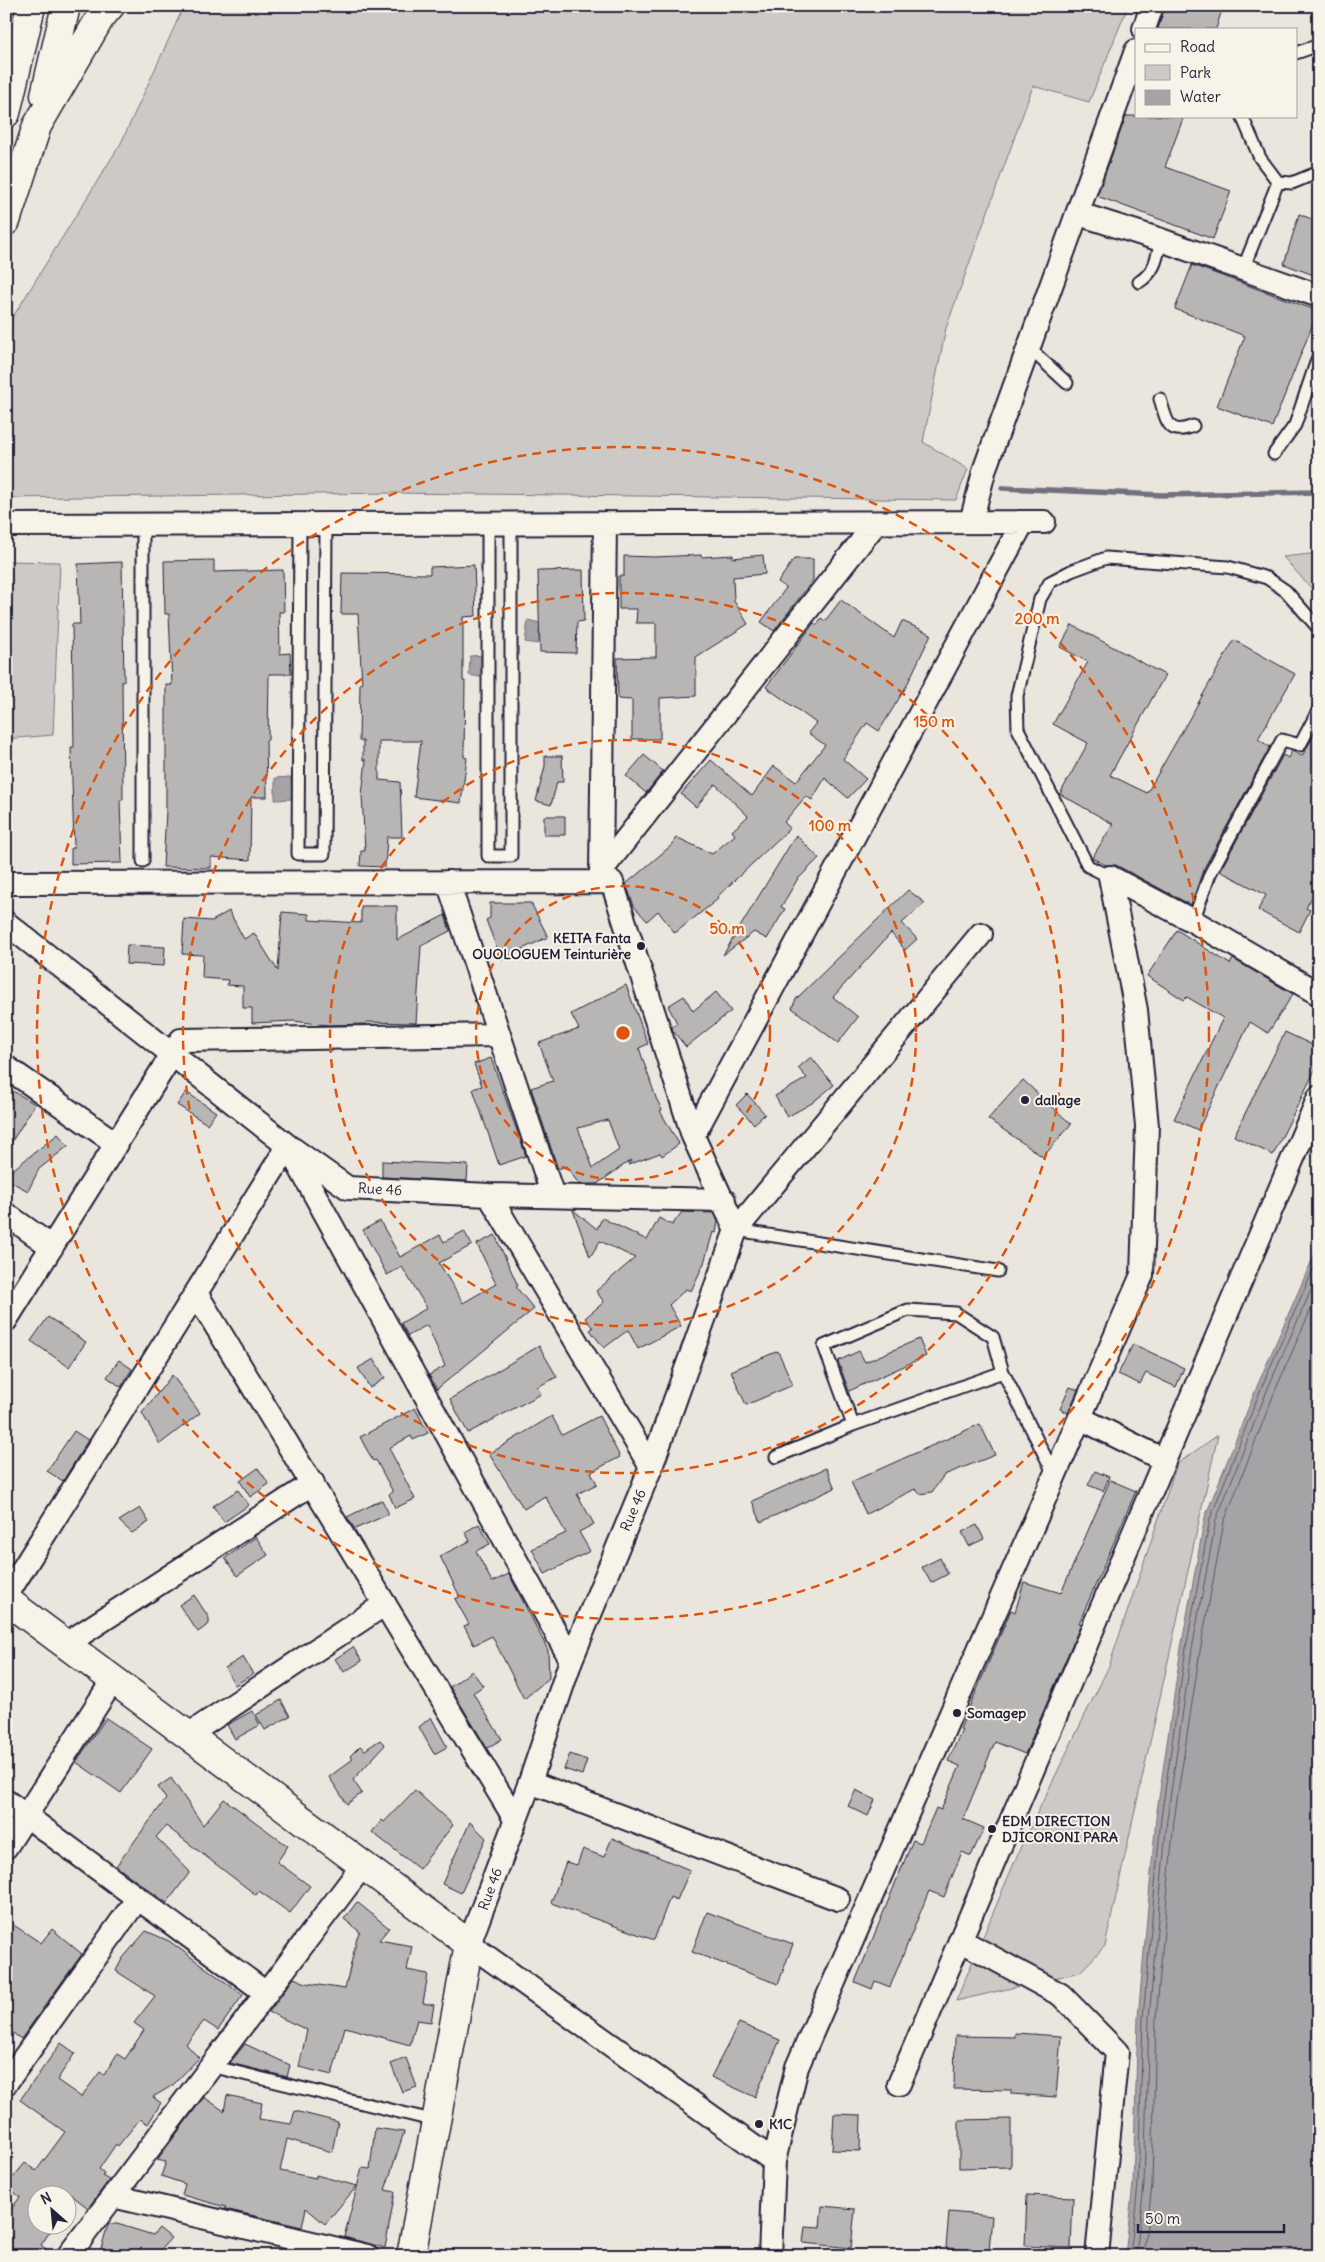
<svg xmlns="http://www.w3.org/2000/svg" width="1325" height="2262" font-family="Delius,sans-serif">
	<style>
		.green { fill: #cdc9c6; stroke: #787680 }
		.water { fill: #a6a3a6; stroke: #716f7b }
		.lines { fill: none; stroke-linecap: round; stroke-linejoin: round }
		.shore { stroke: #575666; stroke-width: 1 }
		.stream { stroke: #716f7b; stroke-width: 5.5 }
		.building { fill: #b8b6b5; stroke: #22223b; fill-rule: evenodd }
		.lane-casing { stroke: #22223b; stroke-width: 15 }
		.street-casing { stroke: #22223b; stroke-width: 26 }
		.secondary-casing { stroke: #22223b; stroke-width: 31 }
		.highway-casing { stroke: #22223b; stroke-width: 31 }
		.lane { stroke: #f7f3e8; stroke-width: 11 }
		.street { stroke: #f7f3e8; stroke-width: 22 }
		.secondary { stroke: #f7f3e8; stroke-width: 28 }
		.highway { stroke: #f7f3e8; stroke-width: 28 }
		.ring { fill: none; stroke: #de560e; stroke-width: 2.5; stroke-dasharray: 9 6 }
		.poi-dot { fill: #22223b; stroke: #f7f3e8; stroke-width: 2 }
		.labels { text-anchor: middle; stroke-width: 4; stroke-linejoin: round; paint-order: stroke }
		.poi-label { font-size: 14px; font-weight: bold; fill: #22223b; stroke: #f7f3e8; text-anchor: start }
		.street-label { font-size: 14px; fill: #22223b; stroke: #f7f3e8 }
		.centre { fill: #de560e; stroke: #f7f3e8; stroke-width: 2.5 }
		.ring-label { font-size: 15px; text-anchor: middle; font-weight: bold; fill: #de560e; stroke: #f7f3e8; stroke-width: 4; stroke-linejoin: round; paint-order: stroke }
	</style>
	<rect width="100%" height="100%" fill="#eae6de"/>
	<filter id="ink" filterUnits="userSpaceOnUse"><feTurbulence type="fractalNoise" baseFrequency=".02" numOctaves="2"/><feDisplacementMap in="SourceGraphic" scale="10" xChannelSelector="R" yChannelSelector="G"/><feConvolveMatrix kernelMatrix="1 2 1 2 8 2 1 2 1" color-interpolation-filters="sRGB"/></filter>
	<g filter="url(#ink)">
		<path class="green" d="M184 6H1128L1089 102 1033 86 946 328 923 442 968 469 956 500 395 493 6 498V328L121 143Z
			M1319 553V597L1283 557Z
			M6 561 60 562 53 735 6 739Z
			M1218 1435 1105 1946 1080 1972 956 2001 1022 1844 1109 1666 1177 1464Z"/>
		<path class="water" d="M528 620 540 623 538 644 525 642Z
			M485 655V678L469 675 470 656Z
			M291 777 292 799 275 800V778Z
			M1319 1244V2256H1125L1133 2184 1138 2018 1156 1818 1181 1648 1205 1517 1258 1384Z"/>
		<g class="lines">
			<path class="shore" d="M1130 2256 1138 2185 1143 2018 1161 1818 1186 1648 1210 1519 1262 1386 1319 1256
				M1136 2256 1144 2185 1149 2018 1167 1819 1192 1649 1216 1520 1268 1388 1319 1272
				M1143 2256 1152 2186 1156 2019 1174 1820 1200 1651 1224 1522 1275 1391 1319 1291"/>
			<path class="stream" d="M1002 488 1162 495 1319 492"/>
		</g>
		<path class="building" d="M1165 6H1223L1216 29H1158Z
			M1126 116H1184L1165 167 1231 191 1213 239 1097 196Z
			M1299 214 1319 222V277L1284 264Z
			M1192 265 1318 311 1272 427 1217 406 1245 336 1175 309Z
			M701 555V557L733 555V558L763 555 765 574 733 577 734 601 748 624 696 657V696L660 698V739H632V700L618 699 617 658 656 657V623H636L637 609H619V576H624V556L654 557Z
			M794 559H813V580L774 631 761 622 786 588 778 582Z
			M214 560V572L283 570 284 612H279L280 654 290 653 291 674H269L268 740H266L267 797H251L250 860 211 857V868L163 867 166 811V685H172L169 614H165L164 561Z
			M122 562 124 681H122L123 800H120L122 863 71 864V848H74L71 747H74L72 624H80L78 564Z
			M474 565 476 616 463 617V681H465L464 757 467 758 461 803 414 797 421 741H379V780L400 782 402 837H387L385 867 360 866 361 851H365L362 795 366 760H363V741H359L360 683 362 684 358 614H341L342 573 430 574V567Z
			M583 570 584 621 577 622 576 653 540 652 538 571Z
			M841 600 894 638 902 621 931 634 906 687 879 731 867 723 843 759 866 779 848 798 825 778 812 800 806 796 784 822 790 828 717 897 718 899 675 933 658 911 647 921 634 906 626 884 673 844 676 837 712 854 735 835 732 831 748 816 715 784 696 807 681 794 711 760 752 796 774 766 796 782 825 745 808 733 816 723 766 687 814 623 817 625 821 618 825 621Z
			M1072 625 1165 675 1110 775 1147 793 1234 640 1295 674 1258 739 1270 747 1203 870 1191 905 1116 865H1106L1092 858 1113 824 1060 794 1088 743 1053 724 1088 662 1060 647Z
			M1319 727V884L1306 908 1310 910 1299 932 1258 910 1266 895 1220 871 1283 755 1288 758 1292 751 1302 756Z
			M644 755 663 771 646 793 626 776Z
			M545 756H562L563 782H557L551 805 536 801 545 766Z
			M544 816H565V835H544Z
			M796 835 819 858 797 880 781 907 785 909 767 939 754 932 723 955Z
			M908 890 925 903 902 923 917 939 905 950 891 933 833 997 858 1017 838 1043 792 1008 796 999Z
			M490 903H531L548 937 501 959 486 920 490 918Z
			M361 906H397V940L445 915 450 931 421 946 416 1023 366 1022V1024L328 1025 293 1021 252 1023V1008H243V986L227 985 228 980 202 978 203 955 182 954 184 919 212 921 229 911 244 939 254 933 278 971 282 912 309 914V920L361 923Z
			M1177 930 1230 964 1233 959 1293 994 1268 1033 1250 1022 1198 1130 1174 1119 1223 1018 1187 997 1184 1000 1147 976Z
			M127 945 165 947 164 966 126 964Z
			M626 985 648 1044 639 1048 656 1098 662 1110 660 1111 679 1144 662 1156 660 1153 628 1165 631 1160 597 1184H579L566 1166 558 1169 531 1088 553 1081 539 1043 579 1029 571 1014ZM608 1120 619 1150 593 1168 578 1128Z
			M716 992 731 1011 686 1047 673 1031 672 1027 677 1023 668 1006 684 996 693 1011Z
			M1285 1032 1319 1048V1062L1273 1155 1234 1136Z
			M811 1057 834 1085 812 1103 787 1117 775 1096 807 1078 798 1068Z
			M491 1058 526 1156 499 1165 473 1089 482 1086 474 1064Z
			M1023 1080 1071 1124 1043 1157 988 1119Z
			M6 1087 35 1104 6 1151Z
			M186 1092 216 1112 207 1124 177 1105Z
			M747 1094 765 1114 754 1124 736 1105Z
			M58 1134 68 1146 39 1169 28 1191 6 1179V1175Z
			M382 1161 468 1165 467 1181 382 1177Z
			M573 1210 597 1229 602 1218 647 1240 659 1218 672 1225 682 1212 714 1213 718 1222 716 1233 713 1232 704 1263 691 1291 686 1289 669 1305 681 1326 638 1349 628 1330 604 1348 590 1330 593 1328 585 1318 604 1302 596 1291 635 1258 600 1241 590 1257Z
			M380 1221 400 1257 440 1235 444 1242 464 1231 472 1245 439 1263 463 1303 496 1284 477 1244 495 1235 518 1286 516 1287 534 1309 437 1389 429 1375 445 1366 427 1325 408 1336 401 1323 427 1308 402 1267 387 1275 363 1230Z
			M48 1317 86 1342 69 1367 31 1341Z
			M919 1339 926 1356 849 1391 838 1361 859 1351 865 1362Z
			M1133 1344 1184 1368 1176 1387 1146 1373 1140 1384 1118 1374Z
			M539 1346 557 1377 537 1387 541 1394 468 1433 450 1399Z
			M778 1351 793 1385 746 1405 731 1371Z
			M374 1359 385 1378 370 1388 358 1368Z
			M119 1360 132 1369 121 1387 107 1377Z
			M172 1375 200 1413 160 1444 142 1413Z
			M1070 1387 1078 1390 1068 1413 1060 1409Z
			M415 1408 428 1433 413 1440 411 1436 389 1448 415 1499 395 1508 389 1494 393 1492 376 1460 373 1461 360 1437Z
			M552 1416 562 1435 599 1416 620 1457 591 1472 597 1484 577 1494 594 1524 579 1532 590 1551 545 1574 532 1549 566 1533 545 1496 524 1509 489 1454Z
			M980 1424 995 1455 944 1475 932 1492 920 1494 915 1489 866 1514 851 1482Z
			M74 1431 88 1440 63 1481 47 1471Z
			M258 1468 269 1484 250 1497 240 1481Z
			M826 1468 835 1488 761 1522 752 1501Z
			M1095 1471 1109 1477 1103 1491 1088 1485Z
			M1110 1480 1136 1491 1079 1623 1081 1624 1025 1754 995 1742 963 1819 984 1828 971 1856 962 1852 944 1897 929 1891 890 1987 875 1981 872 1989 855 1982 913 1840 921 1843 936 1808 941 1810 960 1766 948 1761 962 1730 960 1729 1011 1610 1015 1612 1024 1582 1061 1593Z
			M238 1490 249 1505 224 1522 213 1506Z
			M382 1500 389 1514 355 1529 347 1517Z
			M140 1508 149 1522 132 1533 119 1521Z
			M479 1524 490 1544 476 1551 492 1582 509 1574 548 1650 549 1678 524 1699 492 1636 474 1645 464 1626 469 1624 455 1599 460 1597 440 1556 470 1541 465 1532Z
			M977 1525 984 1539 969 1546 962 1532Z
			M256 1537 268 1555 237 1576 225 1558Z
			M940 1558 948 1574 931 1583 922 1567Z
			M194 1595 209 1618V1624L198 1632 179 1605Z
			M353 1647 362 1661 344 1672 335 1659Z
			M243 1657 253 1674 235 1685 225 1668Z
			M472 1671 483 1686 473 1693 502 1739 487 1748 450 1687Z
			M281 1700 290 1716 265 1730 256 1715Z
			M252 1711 260 1725 235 1739 227 1725Z
			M431 1717 447 1747 434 1754 419 1727Z
			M106 1718 152 1749 121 1793 76 1762Z
			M380 1740 385 1745 353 1780 362 1793 347 1804 329 1777 353 1759 350 1756 360 1746 365 1750Z
			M570 1754 587 1760 582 1775 564 1769Z
			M171 1778 203 1825 224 1799 288 1846 277 1862 310 1886 290 1913 259 1891 256 1895 166 1826 156 1837 190 1872 167 1903 116 1866 166 1799 158 1787Z
			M415 1790 453 1825 419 1869 372 1832 382 1820 384 1822Z
			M856 1790 875 1800 868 1816 848 1806Z
			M470 1822 486 1838 461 1893 442 1884Z
			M612 1838 690 1870 677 1900 670 1897 654 1940 551 1903 566 1862 577 1865 583 1849 604 1857Z
			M357 1902 389 1928 379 1940 412 1946 407 1970 428 1974 423 2003 434 2005 431 2022 417 2020 410 2045 345 2027 332 2075 299 2067 307 2030 269 2012 294 1978 306 1983 345 1989 357 1938 360 1932 344 1919Z
			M707 1912 793 1944 778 1984 692 1952Z
			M6 1920 41 1943 52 1929 82 1954 21 2039 6 2028Z
			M146 1931 169 1941 243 1995 218 2030 204 2021 186 2044 199 2058 173 2085 153 2097 161 2103 148 2124 140 2119 118 2146 116 2144 99 2169 104 2173 102 2176 109 2180 88 2208 70 2194H38V2224H55L41 2245 55 2256H6V2216L20 2197 6 2186 25 2163 36 2171 65 2132 20 2100 61 2043 75 2053 57 2080 81 2097 100 2072 104 2075 117 2054 125 2059 144 2030 134 2023 155 1996 116 1971 122 1959Z
			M739 2023 780 2040 755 2097 711 2077Z
			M1015 2033 1061 2036 1056 2097 1011 2094V2090L954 2089 955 2036 1015 2037Z
			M245 2044 290 2065 287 2077 230 2063Z
			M406 2058 417 2087 402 2092 391 2064Z
			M227 2095 262 2103 259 2119 291 2124 295 2111 338 2122 332 2152 287 2139 280 2171 316 2178V2175L357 2186 325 2224 306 2208 302 2227 225 2209 226 2207 182 2195 185 2184 161 2176 166 2162 157 2160 204 2097 224 2111Z
			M834 2114 861 2115 860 2151 832 2150Z
			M1011 2119V2167L959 2168V2120Z
			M375 2128 404 2132 385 2190 395 2192 385 2248 344 2237 362 2168 370 2169Z
			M1027 2195 1073 2197 1071 2248 1025 2246Z
			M822 2206 855 2209 851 2248 803 2243 805 2226 820 2227Z
			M949 2212 992 2216 989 2251 946 2248Z
			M108 2224H117L153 2235 159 2228 171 2238 155 2256H99Z"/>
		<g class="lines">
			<g class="lane-casing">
				<path id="lane" d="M1296 53 1319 45
					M1242 116 1260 158 1278 182
					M1243 269 1278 182 1292 183 1319 172
					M1139 282C1155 272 1157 258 1161 240
					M1029 348 1067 383
					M1160 399C1167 420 1167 437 1193 426
					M1274 454 1295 425 1319 354
					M143 524V861
					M300 524 298 854H324L326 524
					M488 524V856H511V524
					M1110 877 1088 866 1018 729 1017 696 1040 599 1050 582 1071 571 1106 558 1228 567 1267 578 1286 591 1319 629
					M1193 921 1210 874 1282 740 1300 745 1319 709
					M736 1230 998 1271
					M1003 1372 993 1337 956 1313 908 1310 824 1346 853 1425 1003 1372 1054 1474
					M776 1457 853 1425
					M211 2066 436 2121"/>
			</g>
			<g class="street-casing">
				<path id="street" d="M1144 29 1152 6
					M1079 214 1161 240 1319 296
					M971 522 985 468 1136 51
					M6 525 1044 522
					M601 871 876 523
					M601 875 605 523
					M1110 877 1193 921 1319 994
					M448 882 553 1196
					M6 883 612 882 693 1136 736 1230
					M6 923 288 1146 571 1660
					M6 1067 117 1144
					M693 1136 1023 522
					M293 1149 348 1188 489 1195 724 1200
					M489 1195 651 1467
					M6 1214 52 1247
					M196 1293 515 1819
					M6 1320 181 1040 499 1035
					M1080 1418 1164 1460
					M6 1596 288 1146
					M66 1644 313 1483
					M188 1735 385 1604
					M530 1782 838 1899
					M6 1801 266 1993
					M6 1847 113 1680
					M960 1940 1061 1995 1117 2052 1097 2256
					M6 2083 138 1898
					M899 2084 1319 1097
					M774 2161 469 1944 530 1782 571 1660 651 1467 736 1230 981 934
					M113 2196 367 2256
					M68 2256 363 1865
					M770 2256 774 2161 797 2067 1142 1275 1147 1126 1136 1010 1110 877"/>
			</g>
			<g class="secondary-casing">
				<path id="secondary" d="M6 1600 469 1944 411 2256"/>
			</g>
			<g class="highway-casing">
				<path id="highway" d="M45 95 66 6
					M6 113 31 6
					M6 221 37 126 100 18 110 6"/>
			</g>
			<use href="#lane" class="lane"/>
			<use href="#street" class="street"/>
			<use href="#secondary" class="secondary"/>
			<use href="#highway" class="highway"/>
		</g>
	</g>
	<g class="ring">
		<circle cx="623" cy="1033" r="147"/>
		<circle cx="623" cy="1033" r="293"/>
		<circle cx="623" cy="1033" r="440"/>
		<circle cx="623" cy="1033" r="586"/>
	</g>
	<g class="poi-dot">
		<circle cx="641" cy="946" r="5"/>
		<circle cx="1025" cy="1100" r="5"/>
		<circle cx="957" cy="1713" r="5"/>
		<circle cx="992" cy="1829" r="5"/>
		<circle cx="759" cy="2124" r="5"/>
	</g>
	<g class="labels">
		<g class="poi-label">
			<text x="631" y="943" text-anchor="end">KEITA Fanta<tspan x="631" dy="16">OUOLOGUEM Teinturière</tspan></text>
			<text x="1035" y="1105">dallage</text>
			<text x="967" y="1718">Somagep</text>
			<text x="1002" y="1826">EDM DIRECTION<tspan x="1002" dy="16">DJICORONI PARA</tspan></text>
			<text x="769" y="2129">K1C</text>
		</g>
		<g class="street-label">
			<text transform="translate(380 1189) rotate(3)" y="5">Rue 46</text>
			<text transform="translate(633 1510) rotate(-67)" y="5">Rue 46</text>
			<text transform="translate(490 1889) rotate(-70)" y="5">Rue 46</text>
		</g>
	</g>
	<circle cx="623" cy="1033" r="8" class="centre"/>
	<g class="ring-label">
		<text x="1037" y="624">200 m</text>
		<text x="934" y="727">150 m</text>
		<text x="830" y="831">100 m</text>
		<text x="727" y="934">50 m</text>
	</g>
	<rect width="1325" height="2262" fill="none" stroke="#f7f3e8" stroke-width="25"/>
	<rect x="12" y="12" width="1300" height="2237" fill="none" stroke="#22223b" stroke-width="2" filter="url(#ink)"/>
	<rect x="1135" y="28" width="162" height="90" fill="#f7f3e8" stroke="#a29fa3"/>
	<rect x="1145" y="44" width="25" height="8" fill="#f7f3e8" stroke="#a29fa3"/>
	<text x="1180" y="52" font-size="15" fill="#22223b">Road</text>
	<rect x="1145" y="65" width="25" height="15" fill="#cdc9c6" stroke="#a29fa3"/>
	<text x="1180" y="78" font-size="15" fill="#22223b">Park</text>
	<rect x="1145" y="90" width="25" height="15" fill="#a6a3a6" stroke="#a29fa3"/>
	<text x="1180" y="102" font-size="15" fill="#22223b">Water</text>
	<g transform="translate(52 2210) rotate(333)"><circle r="24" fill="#f7f3e8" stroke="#a29fa3"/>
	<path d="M0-4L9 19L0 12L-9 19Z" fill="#22223b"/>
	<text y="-8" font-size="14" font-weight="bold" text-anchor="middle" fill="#22223b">N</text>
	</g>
	<path d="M1138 2224v8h146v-8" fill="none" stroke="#22223b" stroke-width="2.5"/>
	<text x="1145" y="2224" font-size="15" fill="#22223b" stroke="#f7f3e8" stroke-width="4" paint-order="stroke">50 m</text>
</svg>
